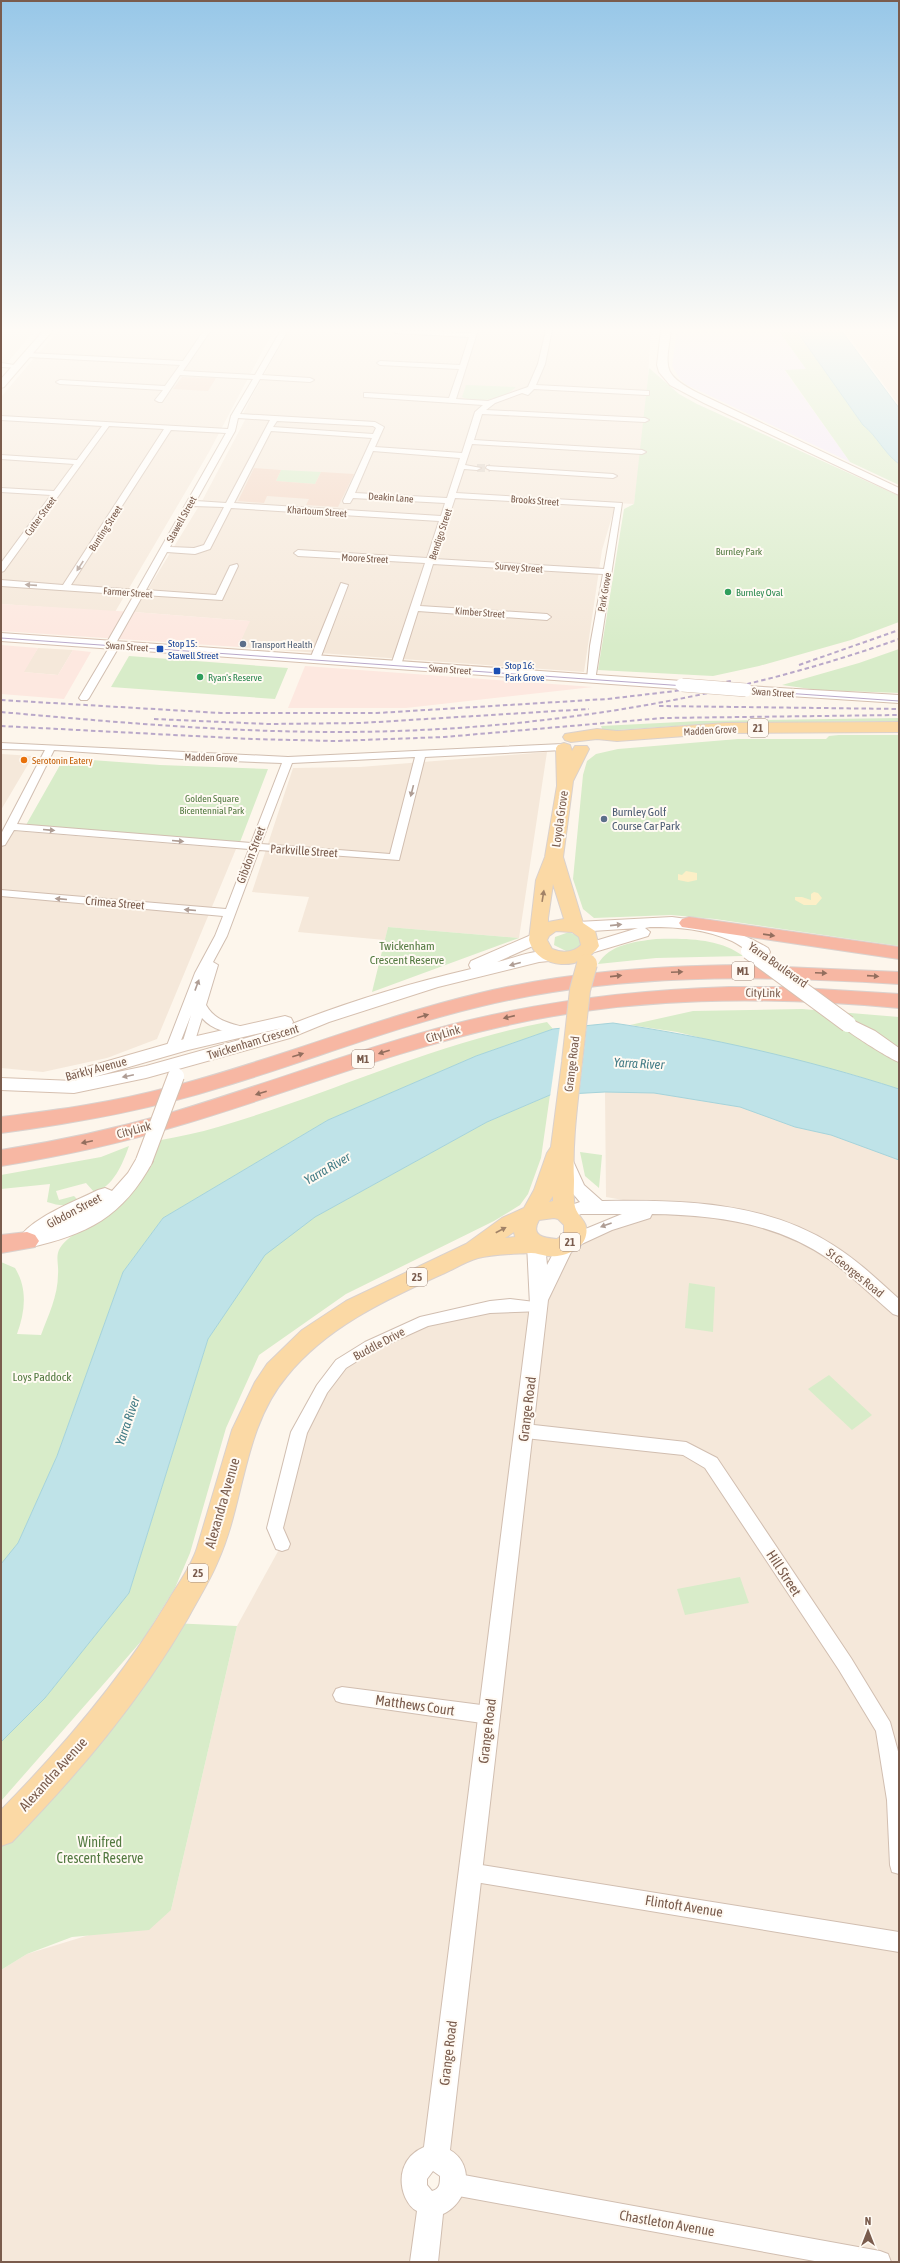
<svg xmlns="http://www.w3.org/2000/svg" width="900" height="2263" font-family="'Asap Condensed',sans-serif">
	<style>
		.residential { fill: #f5e8da; fill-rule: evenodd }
		.commercial { fill: #fde8e0 }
		.education { fill: #f3e8fa }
		.green { fill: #d8ecc9 }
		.sand { fill: #fcefc7 }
		.water { fill: #bfe3e8; stroke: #a5d3da }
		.pier { fill: #fdf6ec }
		.building { fill: #f3d5c3 }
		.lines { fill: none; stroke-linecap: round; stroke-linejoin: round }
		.minor-tunnel { stroke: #dcd0c4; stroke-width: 8; stroke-dasharray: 8 3.5; stroke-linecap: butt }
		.minor-casing { stroke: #d1beb0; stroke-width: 2 }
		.tertiary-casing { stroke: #d1beb0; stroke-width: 2 }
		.secondary-casing { stroke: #d6c0b0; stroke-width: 2 }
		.primary-casing { stroke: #dad1cd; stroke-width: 2 }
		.motorway-casing { stroke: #dad1cd; stroke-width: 2 }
		.minor { fill: #fff; fill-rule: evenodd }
		.tertiary { fill: #fff; fill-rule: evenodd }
		.secondary { fill: #fff; fill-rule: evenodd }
		.primary { fill: #fbd9a5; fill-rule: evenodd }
		.motorway { fill: #f7b7a3; fill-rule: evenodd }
		.tram { stroke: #b9a8c9; stroke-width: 1 }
		.rail { stroke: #b9a8c9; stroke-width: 2; stroke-dasharray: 4.5 3; stroke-linecap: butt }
		.secondary-bridge-far1-casing { stroke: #d6c0b0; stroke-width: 14; stroke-linecap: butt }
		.secondary-bridge-casing { stroke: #d6c0b0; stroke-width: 18; stroke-linecap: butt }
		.primary-bridge-casing { stroke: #dad1cd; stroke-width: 22; stroke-linecap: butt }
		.secondary-bridge-far1 { stroke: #fff; stroke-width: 13 }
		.secondary-bridge { stroke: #fff; stroke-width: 16 }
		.primary-bridge { stroke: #fbd9a5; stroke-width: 20 }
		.oneway { fill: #af9d94 }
		.oneway2 { fill: #a18267 }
		.oneway3 { fill: #936e5e }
		.leisure-dot { fill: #2e9e5b; stroke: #fffaf3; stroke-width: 1.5 }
		.service-dot { fill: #5c6f8a; stroke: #fffaf3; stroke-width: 1.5 }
		.transit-dot { fill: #1a4fb4; stroke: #fffaf3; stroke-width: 1.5 }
		.food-dot { fill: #e8710a; stroke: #fffaf3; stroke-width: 1.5 }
		.labels { text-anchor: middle; stroke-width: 4; stroke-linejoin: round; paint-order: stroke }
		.far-street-label { font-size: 10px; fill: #7a5c4d; stroke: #fffaf3 }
		.far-park-label { font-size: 10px; fill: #537a41; stroke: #fffaf3 }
		.far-leisure-label { font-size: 10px; fill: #27864d; stroke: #fffaf3; text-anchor: start }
		.far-transit-label { font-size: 10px; fill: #164399; stroke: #fffaf3; text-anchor: start }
		.far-service-label { font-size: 10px; fill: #4e5e75; stroke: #fffaf3; text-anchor: start }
		.far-food-label { font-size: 10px; fill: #c56008; stroke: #fffaf3; text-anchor: start }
		.shield { fill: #fffaf3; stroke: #a28b7f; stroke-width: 1 }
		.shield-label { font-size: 11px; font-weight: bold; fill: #7a5c4d }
		.service-label { font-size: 12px; fill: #4e5e75; stroke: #fffaf3; text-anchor: start }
		.street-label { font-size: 12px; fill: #7a5c4d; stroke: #fffaf3 }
		.park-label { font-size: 12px; fill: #537a41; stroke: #fffaf3 }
		.water-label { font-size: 13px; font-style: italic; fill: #437c86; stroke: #fffaf3 }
		.near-street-label { font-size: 14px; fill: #7a5c4d; stroke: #fffaf3 }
		.near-park-label { font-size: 14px; fill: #537a41; stroke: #fffaf3 }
	</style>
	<rect width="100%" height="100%" fill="#fdf6ec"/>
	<path class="residential" d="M1 330H35L1 370Z
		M58 330H275L264 348 209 452 115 612 1 604V397Z
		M289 330H651L645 420 634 504 616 503 602 550 584 672 238 647 249 621 134 612 202 501 246 418 243 414 251 398Z
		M844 330H899V405Z
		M38 648 73 650 58 675 23 672Z
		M547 752 519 938 388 927 385 940 298 932 309 897 252 892 293 768 360 767Z
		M1 754 33 756 1 810Z
		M1 830 236 849 157 1039 107 1058 43 1072 1 1068Z
		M605 1092 654 1093 740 1107 795 1127 831 1135 899 1160V2262H1V1970L27 1954 171 1910 237 1626 282 1544 275 1528 299 1432 341 1364 425 1321 539 1305 551 1273 585 1235 669 1208 606 1197ZM442 2159 443 2201 414 2185Z"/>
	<path class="commercial" d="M1 604 134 612 250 621 238 647 1 631Z
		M1 645 38 648 24 672 58 675 73 650 91 652 64 699 1 694Z
		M305 666 593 687 406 708H288Z"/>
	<path class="education" d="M677 330H778L806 369 785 371 850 462 687 385 680 379 672 366Z"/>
	<path class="green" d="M778 330H796L863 425C877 436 884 453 899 464V485L850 462 785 370 806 369Z
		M649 368 679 394 697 404 899 496V622L851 640 759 666 713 676 598 670 624 509 634 504Z
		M466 385 516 387C504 399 476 404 462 397Z
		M281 470 321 472 315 484 276 481Z
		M899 649V693L818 690 782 685 859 663Z
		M129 656 288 668 275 699 111 687Z
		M899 718V721L719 723 603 731 601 726 700 721Z
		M839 735H899V946L715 919 671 915 594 918 583 909 573 879 583 775 587 761 596 754 618 749 738 739H826L829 736Z
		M64 758 160 765 268 769 240 842 26 825Z
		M388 927 519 938 372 992Z
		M569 932 580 937 582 944 580 948 568 952 554 945 555 937Z
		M656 939C683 938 720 938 743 956L656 958 598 964C610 944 634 942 656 939Z
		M802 1009 899 1017V1089L854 1075 677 1032 630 1025 693 1011Z
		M547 1022 553 1029 476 1056 328 1120 163 1218 123 1272 57 1456 18 1543 1 1564V1262L15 1268C28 1289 25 1312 17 1334L41 1335C48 1316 58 1296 58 1274 59 1265 55 1256 60 1248 71 1231 93 1227 108 1216 134 1196 149 1170 161 1140 180 1136 199 1133 218 1127 328 1095 433 1043 547 1022Z
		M550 1095 541 1158 528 1194 520 1205 494 1221 346 1294 259 1355 226 1428 190 1553 175 1588 144 1638 1 1801V1742L45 1698 129 1593 208 1339 265 1254 315 1217 487 1122Z
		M129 1146C123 1163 113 1188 94 1192L86 1183 56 1191 59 1200 74 1196 79 1201C67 1207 60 1206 47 1202L50 1184 1 1189V1175L101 1157Z
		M580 1152 602 1155 599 1188 585 1176Z
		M689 1283 715 1287 713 1332 685 1328Z
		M829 1375 872 1415 852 1430 808 1389Z
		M740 1577 749 1603 685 1615 677 1589Z
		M171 1623 237 1626 171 1910 149 1930 72 1937 27 1954 1 1970V1831Z"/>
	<path class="sand" d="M686 871 697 873V880L688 882 678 880V874L682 875Z
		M814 892 818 893 822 898 816 905H804L795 900V897H802L811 900V894Z"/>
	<path class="water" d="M796 330H841L899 408V464C884 453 877 436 863 425Z
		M613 1023C709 1037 806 1059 899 1089V1160L831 1135 795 1127 740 1107 654 1093 605 1092 550 1095 487 1122 315 1217 265 1255 208 1339 129 1593 45 1698 1 1742V1564L18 1543 57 1456 123 1272 163 1218 328 1120 476 1056 553 1029Z"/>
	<path class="pier" d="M587 1023 579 1095 550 1097 560 1026Z"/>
	<path class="building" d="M182 377 216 378 208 391 173 389Z
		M254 468 281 470 276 481 315 484 321 472 354 474 338 507 306 505 309 499 267 496 264 503 238 501Z"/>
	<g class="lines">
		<path class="minor-tunnel" d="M477 468H490"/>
		<g class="minor-casing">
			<path id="minor" d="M204 330H211L183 371 255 375 281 330H288L262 375 310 378 314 380 310 382 260 379 240 414 375 422 384 427 375 447 462 453 475 412 483 405 364 397V393H367L449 398 459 369 380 365 377 363 380 361 460 365 469 337 395 333 392 330 471 333 472 330H478L456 399 488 401 528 387 538 364 546 330H552L545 364 536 385 649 391V395H646L534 389 528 395 522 393 495 403 486 410 645 418 649 420 645 422 482 414 474 440 642 450 646 452 642 454 472 444 465 465 481 468 477 470 464 469 456 493 622 503 595 681 592 682 587 679 590 646 603 574 433 564 420 606 547 614 551 617 547 620 418 611 401 665 396 668 391 665 425 563 298 556 294 553 298 550 427 558 439 521 231 508 210 549 195 554 167 552 146 590 216 595 230 566 237 564 238 566 222 600 143 595 116 643 120 645 89 698 87 700H81L79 698 110 646 106 644 134 595 1 586V580L63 585 164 429 109 426 4 571 1 572V563L51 495 1 492V488L54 491 74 464 1 459V455L77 460 102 426 1 420V416L228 429 231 416 253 379 180 375 162 402H159L155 400 163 390 60 384 56 382 60 380 165 386 180 365 28 357 25 355 28 353 183 361ZM238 418 270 420 226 503 196 501 235 431ZM277 421 373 426 376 428 373 434 273 427ZM171 430 226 433 137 590 71 585ZM271 431 372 438 343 501 344 503H350L353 498 445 503 441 516 234 503ZM373 451 460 458 447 498 355 493ZM455 498 615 507 604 569 435 559ZM193 506 224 507 204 545 194 548 170 547Z
				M1 363 21 366 18 368 1 367Z
				M487 466 613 474 617 476 613 478 490 470 486 468Z
				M341 583 348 585 320 659 312 661 310 659Z
				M1 743 288 757 563 744 568 747 563 750 425 757 399 860 259 850 227 936 213 962 218 965 206 1005C216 1022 230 1023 247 1028L249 1031 243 1035C229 1033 212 1030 202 1018L194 1044 188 1048 182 1044 191 1015 178 1048 172 1052 166 1048 195 973 215 936 223 916 1 896V890L226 909 249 849 14 830 5 845 1 846V834L45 750 1 749ZM54 750 182 759 282 763 251 843 17 824ZM415 757 390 854 261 844 292 763Z
				M510 1299 543 1303 545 1307 543 1311 490 1313 428 1326 375 1350 346 1368 327 1393 307 1433 283 1528 290 1544 288 1549 282 1551 276 1549 267 1528 291 1432 317 1385 336 1360 365 1342 420 1317 490 1301Z
				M525 1424 686 1442 717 1458 851 1658 890 1722 899 1755V1874L892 1872 890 1865 887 1800 876 1731 839 1670 705 1468 683 1455 525 1438 520 1436 517 1431 520 1426Z
				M342 1687 489 1706 495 1709 498 1715 495 1721 489 1724 342 1703 336 1701 333 1695 336 1689Z
				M469 1863 899 1932V1952L469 1881 462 1879 460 1872 462 1865Z
				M453 2173 880 2251 888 2254 891 2262H820L453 2195 445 2192 442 2184 445 2176Z"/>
		</g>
		<g class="tertiary-casing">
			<path id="tertiary" d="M567 1159 573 1161 584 1185 602 1201C682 1200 764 1201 833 1245 857 1260 878 1280 899 1299V1316L893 1314C872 1296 852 1276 830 1260 777 1223 716 1215 652 1214L650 1218 612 1230 573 1248 548 1300 450 2150C476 2165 468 2203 443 2214L438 2262H410L417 2211C411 2208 408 2203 405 2197 397 2177 403 2156 424 2147L530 1305 527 1244 530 1239 536 1237 542 1239 545 1244 547 1265 561 1239 622 1214H581L566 1219 560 1217 558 1213 560 1209 580 1202 569 1189 559 1165 561 1161ZM433 2171 440 2176C440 2183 440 2189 432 2191L427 2185V2179Z"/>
		</g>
		<g class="secondary-casing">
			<path id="secondary" d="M44 330H53L4 387 1 388V379Z
				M661 330H671C666 368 661 374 698 393L899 488V495L704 403 670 385 659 372 657 365Z
				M1 633 682 681 689 685 682 689 1 641Z
				M746 686 899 695V703L741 693 739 690Z
				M672 917C708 921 737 930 768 948L770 952 768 956C754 959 743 946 732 941 705 929 679 927 650 927L645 928 650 932 648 936 588 954 582 953 580 949 582 945 638 928 577 932 571 931 569 927 571 923 577 922Z
				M538 932 544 933 546 937 544 941 497 962C515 958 539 947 559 952L561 956 559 960 539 962 438 987 329 1022 290 1038 146 1078 74 1093 1 1090V1078L74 1081 77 1080 73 1079 70 1075 73 1071 188 1038 285 1016 291 1018 293 1022 292 1024C350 1001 411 983 471 969L469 965 471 961ZM282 1028 146 1066 94 1077 188 1050Z
				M848 1018 875 1031 899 1048V1062C892 1060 842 1029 840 1024L842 1020Z
				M144 1154 150 1156 153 1161C123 1217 87 1235 27 1248L20 1246 17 1241C30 1218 74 1202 98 1190L105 1188 112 1191 128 1173 138 1156Z"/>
		</g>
		<g class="primary-casing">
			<path id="primary" d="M899 722V732L726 733 617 741 597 739 571 742 565 740 563 737 565 734 597 729 617 731 726 723Z
				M564 743 570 745 572 751 575 746H587L589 749 573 781 563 857 583 923 595 931 599 946C583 971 538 971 529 940L536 880 545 857 557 786 556 748 558 745ZM553 884 564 919 548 922V918ZM556 931 572 932 579 937 581 945C573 953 562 953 552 949L547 940 549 936Z
				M572 1055 579 1057 582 1062C578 1101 572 1140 574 1180 574 1188 573 1199 575 1207 578 1218 589 1221 586 1235 583 1251 561 1258 547 1256 541 1255 537 1253 531 1253 514 1254 494 1254 478 1258 464 1262 451 1271 438 1276 383 1301 326 1328 287 1376 243 1428 245 1501 218 1561 210 1581 198 1599 188 1618 140 1701 79 1773 12 1842L1 1846V1810C64 1746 122 1678 168 1601 178 1584 191 1567 197 1548L232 1430 255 1382 267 1364 302 1330 346 1301 466 1244 502 1218 524 1208 534 1190 547 1153 551 1147 562 1062 565 1057ZM553 1196V1201L549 1202ZM554 1218 558 1219 564 1225V1234L557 1239C544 1238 530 1236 539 1220ZM514 1232 515 1237 505 1238Z"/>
		</g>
		<g class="motorway-casing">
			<path id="motorway" d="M689 917 899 947V959L682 927 679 923 682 919Z
				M741 965 899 972V984C759 975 619 973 482 1006 393 1027 309 1061 222 1087 149 1110 76 1123 1 1133V1117C58 1110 115 1102 170 1087 275 1060 375 1018 480 993 566 972 653 966 741 965Z
				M729 987H786L899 994V1008C767 996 633 996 504 1026 392 1051 286 1094 177 1126 119 1144 61 1156 1 1166V1150C58 1141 114 1129 170 1113 264 1085 355 1050 450 1025 542 1001 635 990 729 987Z
				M27 1232 35 1235 39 1241 35 1247 1 1253V1235Z"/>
		</g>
		<use href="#minor" class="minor"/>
		<use href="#tertiary" class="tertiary"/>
		<use href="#secondary" class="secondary"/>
		<use href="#primary" class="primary"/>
		<use href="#motorway" class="motorway"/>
		<path class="tram" d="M1 638 899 701"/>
		<path class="rail" d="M799 665 899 630
			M1 700 221 713H377L607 699 675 691 731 681
			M659 706 899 709
			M1 712C113 722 225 732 338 732 525 732 722 702 899 639
			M154 719 268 724 361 723 589 709
			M1 726 252 739 335 741 444 737 663 718 899 715"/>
		<g class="secondary-bridge-far1-casing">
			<path id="secondary-bridge-far1" d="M682 685 746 690"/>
		</g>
		<g class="secondary-bridge-casing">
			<path id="secondary-bridge" d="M749 951 848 1024
				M144 1161 176 1076"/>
		</g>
		<g class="primary-bridge-casing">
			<path id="primary-bridge" d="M572 1062 580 990 587 964"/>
		</g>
		<use href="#secondary-bridge-far1" class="secondary-bridge-far1"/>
		<use href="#secondary-bridge" class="secondary-bridge"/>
		<use href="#primary-bridge" class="primary-bridge"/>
	</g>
	<defs><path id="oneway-solid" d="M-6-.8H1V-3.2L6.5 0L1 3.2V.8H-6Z"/></defs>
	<g class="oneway">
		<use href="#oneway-solid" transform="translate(80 566) rotate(123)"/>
		<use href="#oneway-solid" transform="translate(31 585) rotate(-176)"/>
		<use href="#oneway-solid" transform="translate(412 791) rotate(104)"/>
		<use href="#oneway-solid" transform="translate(49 830) rotate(5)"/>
		<use href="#oneway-solid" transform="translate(178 841) rotate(5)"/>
		<use href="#oneway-solid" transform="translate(61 899) rotate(-175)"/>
		<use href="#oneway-solid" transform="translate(190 910) rotate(-175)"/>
		<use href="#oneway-solid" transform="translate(616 925) rotate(-6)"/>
		<use href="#oneway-solid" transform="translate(515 964) rotate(165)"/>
		<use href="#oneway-solid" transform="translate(197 985) rotate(-70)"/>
		<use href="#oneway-solid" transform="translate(128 1076) rotate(168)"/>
		<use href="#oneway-solid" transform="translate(606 1225) rotate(160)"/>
	</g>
	<g class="oneway2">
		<use href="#oneway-solid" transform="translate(543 896) rotate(-81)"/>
		<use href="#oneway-solid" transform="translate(501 1230) rotate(-28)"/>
	</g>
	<g class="oneway3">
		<use href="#oneway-solid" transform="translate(769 935) rotate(8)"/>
		<use href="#oneway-solid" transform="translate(677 972) rotate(-2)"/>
		<use href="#oneway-solid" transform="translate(821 973) rotate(3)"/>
		<use href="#oneway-solid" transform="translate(616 976) rotate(-6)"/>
		<use href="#oneway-solid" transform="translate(873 976) rotate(4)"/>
		<use href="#oneway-solid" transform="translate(423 1016) rotate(-16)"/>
		<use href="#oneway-solid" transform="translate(509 1017) rotate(167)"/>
		<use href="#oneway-solid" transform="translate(384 1052) rotate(162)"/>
		<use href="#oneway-solid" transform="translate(298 1055) rotate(-18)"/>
		<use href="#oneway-solid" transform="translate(261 1093) rotate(162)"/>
		<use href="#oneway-solid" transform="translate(87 1142) rotate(168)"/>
	</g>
	<linearGradient id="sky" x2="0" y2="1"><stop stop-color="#97c7e8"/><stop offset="0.51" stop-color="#fefbf6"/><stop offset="1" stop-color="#fefbf6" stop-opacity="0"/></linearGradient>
	<rect width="900" height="647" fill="url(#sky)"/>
	<g class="leisure-dot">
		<circle cx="728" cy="592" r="4"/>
		<circle cx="200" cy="677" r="4"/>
	</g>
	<g class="service-dot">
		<circle cx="243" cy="644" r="4"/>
		<circle cx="604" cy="819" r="4"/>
	</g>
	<g class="transit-dot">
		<rect x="156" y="645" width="8" height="8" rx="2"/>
		<rect x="493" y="667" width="8" height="8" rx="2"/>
	</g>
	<circle class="food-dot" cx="24" cy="760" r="4"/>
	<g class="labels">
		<g class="far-street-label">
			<text transform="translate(391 497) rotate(4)" y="4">Deakin Lane</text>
			<text transform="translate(535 500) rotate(4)" y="4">Brooks Street</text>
			<text transform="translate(317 511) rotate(4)" y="4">Khartoum Street</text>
			<text transform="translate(40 516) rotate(-54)" y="4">Cutter Street</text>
			<text transform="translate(181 519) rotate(-61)" y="4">Stawell Street</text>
			<text transform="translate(105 528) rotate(-57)" y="4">Bunting Street</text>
			<text transform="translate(440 534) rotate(-72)" y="4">Bendigo Street</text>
			<text transform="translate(365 558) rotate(3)" y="4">Moore Street</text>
			<text transform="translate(519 567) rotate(4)" y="4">Survey Street</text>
			<text transform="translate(128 592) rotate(4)" y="4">Farmer Street</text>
			<text transform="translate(604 592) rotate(-80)" y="4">Park Grove</text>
			<text transform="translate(480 612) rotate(4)" y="4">Kimber Street</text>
			<text transform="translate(127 646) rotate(4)" y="4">Swan Street</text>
			<text transform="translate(450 669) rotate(4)" y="4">Swan Street</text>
			<text transform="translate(773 692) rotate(4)" y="4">Swan Street</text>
			<text transform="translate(710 730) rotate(-3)" y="4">Madden Grove</text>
			<text transform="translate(211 757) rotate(1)" y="4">Madden Grove</text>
		</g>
		<g class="far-park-label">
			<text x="739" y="555">Burnley Park</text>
			<text x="212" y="802">Golden Square<tspan x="212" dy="12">Bicentennial Park</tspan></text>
		</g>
		<g class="far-leisure-label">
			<text x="736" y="596">Burnley Oval</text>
			<text x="208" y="681">Ryan's Reserve</text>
		</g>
		<g class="far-transit-label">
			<text x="168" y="647">Stop 15:<tspan x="168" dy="12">Stawell Street</tspan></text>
			<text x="505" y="669">Stop 16:<tspan x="505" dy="12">Park Grove</tspan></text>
		</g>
		<g class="far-service-label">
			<text x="251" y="648">Transport Health</text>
		</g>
		<g class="far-food-label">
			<text x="32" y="764">Serotonin Eatery</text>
		</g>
		<g class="shield">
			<rect x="748" y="719" width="20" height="18" rx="3"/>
			<rect x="732" y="962" width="22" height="18" rx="3"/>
			<rect x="352" y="1050" width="22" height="18" rx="3"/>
			<rect x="560" y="1233" width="20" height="18" rx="3"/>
			<rect x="407" y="1268" width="20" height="18" rx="3"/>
			<rect x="188" y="1564" width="20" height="18" rx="3"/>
		</g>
		<g class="shield-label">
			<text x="758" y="732">21</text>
			<text x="743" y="975">M1</text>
			<text x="363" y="1063">M1</text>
			<text x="570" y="1246">21</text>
			<text x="417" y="1281">25</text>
			<text x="198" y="1577">25</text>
		</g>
		<g class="service-label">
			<text x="612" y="816">Burnley Golf<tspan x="612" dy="14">Course Car Park</tspan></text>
		</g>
		<g class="street-label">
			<text transform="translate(560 819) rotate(-82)" y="4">Loyola Grove</text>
			<text transform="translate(304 851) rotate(4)" y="4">Parkville Street</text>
			<text transform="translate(251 855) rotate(-69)" y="4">Gibdon Street</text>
			<text transform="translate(115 903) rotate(5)" y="4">Crimea Street</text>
			<text transform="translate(778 965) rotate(35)" y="4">Yarra Boulevard</text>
			<text transform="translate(763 993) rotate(1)" y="4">CityLink</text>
			<text transform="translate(443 1034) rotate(-16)" y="4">CityLink</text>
			<text transform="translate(253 1042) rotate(-17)" y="4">Twickenham Crescent</text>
			<text transform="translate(572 1064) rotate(-83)" y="4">Grange Road</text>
			<text transform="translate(96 1069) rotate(-15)" y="4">Barkly Avenue</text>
			<text transform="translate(134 1130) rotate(-15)" y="4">CityLink</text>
			<text transform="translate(74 1211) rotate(-28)" y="4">Gibdon Street</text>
			<text transform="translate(855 1273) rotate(39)" y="4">St Georges Road</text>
			<text transform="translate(379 1344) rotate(-28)" y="4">Buddle Drive</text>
		</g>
		<g class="park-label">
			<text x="407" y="950">Twickenham<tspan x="407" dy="14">Crescent Reserve</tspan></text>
			<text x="42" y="1381">Loys Paddock</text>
		</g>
		<g class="water-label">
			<text transform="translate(639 1063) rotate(3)" y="5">Yarra River</text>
			<text transform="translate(327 1168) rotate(-30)" y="5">Yarra River</text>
			<text transform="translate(127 1421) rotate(-71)" y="5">Yarra River</text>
		</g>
		<g class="near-street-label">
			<text transform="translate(527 1409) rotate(-83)" y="5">Grange Road</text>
			<text transform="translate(222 1503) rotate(-74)" y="5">Alexandra Avenue</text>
			<text transform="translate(784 1573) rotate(57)" y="5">Hill Street</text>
			<text transform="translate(415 1705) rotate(8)" y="5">Matthews Court</text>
			<text transform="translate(487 1731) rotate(-83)" y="5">Grange Road</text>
			<text transform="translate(53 1774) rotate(-48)" y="5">Alexandra Avenue</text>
			<text transform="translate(684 1906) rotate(9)" y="5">Flintoft Avenue</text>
			<text transform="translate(448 2053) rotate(-83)" y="5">Grange Road</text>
			<text transform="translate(667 2223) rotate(10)" y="5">Chastleton Avenue</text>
		</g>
		<g class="near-park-label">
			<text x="100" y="1847">Winifred<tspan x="100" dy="16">Crescent Reserve</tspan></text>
		</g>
	</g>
	<rect width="900" height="2263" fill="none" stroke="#7a5c4d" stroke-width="4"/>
	<g transform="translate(868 2231)" stroke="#fffaf3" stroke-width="3" paint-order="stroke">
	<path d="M0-3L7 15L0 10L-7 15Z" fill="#7a5c4d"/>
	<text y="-6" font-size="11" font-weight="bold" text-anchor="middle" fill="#7a5c4d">N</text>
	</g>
</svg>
